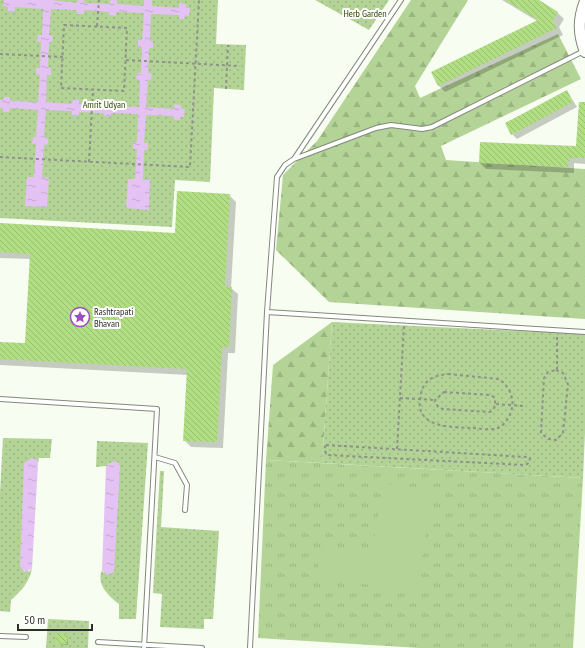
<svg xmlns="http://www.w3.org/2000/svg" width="585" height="648" font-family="'PT Sans Narrow',sans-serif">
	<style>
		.grass { fill: url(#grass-dots) }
		.forest { fill: url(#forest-firs) }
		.park { fill: url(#park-tufts) }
		.pitch { fill: #b4d396 }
		.water { fill: url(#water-ripples); fill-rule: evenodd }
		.shadow { fill: #0003 }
		.building { fill: url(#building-back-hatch) }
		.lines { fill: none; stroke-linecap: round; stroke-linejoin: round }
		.service-casing { stroke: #82897c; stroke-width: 6 }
		.tertiary-casing { stroke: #82897c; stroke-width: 12 }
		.path { stroke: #8e938a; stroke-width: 2; stroke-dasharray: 3 3; stroke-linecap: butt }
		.service { stroke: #fff; stroke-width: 4 }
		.tertiary { stroke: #fff; stroke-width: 10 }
		.labels { text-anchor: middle; stroke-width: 4; stroke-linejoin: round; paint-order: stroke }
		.park-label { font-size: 10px; fill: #2a4400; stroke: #fff }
		.poi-label { font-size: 10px; fill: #2c2f2a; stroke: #fff; text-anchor: start }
	</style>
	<defs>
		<pattern id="grass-dots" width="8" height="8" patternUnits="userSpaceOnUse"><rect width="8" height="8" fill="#b4d396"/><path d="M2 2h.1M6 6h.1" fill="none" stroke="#9bb581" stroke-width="1.8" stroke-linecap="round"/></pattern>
		<pattern id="forest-firs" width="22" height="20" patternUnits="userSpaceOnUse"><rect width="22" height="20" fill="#b4d396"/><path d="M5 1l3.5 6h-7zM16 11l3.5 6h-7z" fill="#9bb581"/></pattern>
		<pattern id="park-tufts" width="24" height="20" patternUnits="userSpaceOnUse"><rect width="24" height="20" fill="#b4d396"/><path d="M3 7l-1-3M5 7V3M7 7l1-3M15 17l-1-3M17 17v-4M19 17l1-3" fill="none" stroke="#9bb581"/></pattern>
		<pattern id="water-ripples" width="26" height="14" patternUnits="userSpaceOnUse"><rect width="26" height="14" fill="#e4c3f4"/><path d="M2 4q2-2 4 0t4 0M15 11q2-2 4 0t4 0" fill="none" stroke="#c4a8d1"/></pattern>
		<pattern id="building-back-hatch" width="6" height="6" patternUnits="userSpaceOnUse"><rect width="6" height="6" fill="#b1dd83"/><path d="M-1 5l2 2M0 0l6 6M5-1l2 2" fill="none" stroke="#98be71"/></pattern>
	</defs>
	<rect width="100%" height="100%" fill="#f7fef1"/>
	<path class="grass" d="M0 0H218L216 44 246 45 244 90 214 88 210 182 175 180 172 227 0 218Z
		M315 0H389L369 30Z
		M332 322 585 334V433L583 478 322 463Z
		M3 438 52 439 50 458H39L38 464 37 460 28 572 32 569C28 584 22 590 11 600L10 612 0 611V493Z
		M97 441 148 443 136 619H119V604C108 596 96 584 102 570L104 573 110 463 106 466 96 467Z
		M160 471H164L161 527 219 531 213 619H204V629L160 627 162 594 153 593Z
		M48 619 89 621 88 648H46Z"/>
	<path class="forest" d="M411 0H468L415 86 420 98 558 34 581 79 441 146 446 160 585 169V319L329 302 276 250 283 175 317 141Z
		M332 322 322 463 266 460 273 365Z"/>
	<path class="park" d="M266 460 583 478 573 648H419L258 638Z"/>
	<path class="pitch" d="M383 483 432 491 417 592 317 577 321 545 372 553Z"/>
	<path class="water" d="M4 0H51L77 3 78 0H84V3L110 4V0H117V4L144 6V0H152V6L179 8V3L186 4V8H190L189 16 185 15V19H179V15L151 14 150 41H153V48H149L148 73 152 74 151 80H148L146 107 174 109V104L181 105V109H185L184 117H180V120H174L173 116 146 115 144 143H148V150H144L143 180H150L149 210 126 208 128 179H135L137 149H133V142H137L138 114 111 113V117L104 116V113L79 112V115H72V111L46 110 44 137 48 138V144L44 145 42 177 49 178 47 207 25 206 27 177H34L36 144H32L33 137H36L38 110 10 108 9 112H3V108H0V100H3L4 97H10V101L38 102 40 75 36 74V68H40L41 42H37L38 35H42L43 9 15 7V11H8V7L3 6ZM51 9 77 10V14H84V10L109 12V15L116 16V12L144 13 142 40H138V47H142L141 73H137L136 79 140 80 139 107 112 106 111 101H105V105L79 104V100H73L72 104 46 102 47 75H51V68H48L49 42H52L53 36 49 35Z
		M32 458 37 460 38 464 32 569 24 572 20 566 24 463Z
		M114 461 119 463 120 467 114 572 107 575 102 570 106 466Z"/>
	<path class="shadow" d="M502 0H537L557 12 564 19 559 27 563 35 445 92 439 86 432 73 537 21Z
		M567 91 577 107 517 139 512 134Z
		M585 109V164L574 163V173L486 169 480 163 577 147Z
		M229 195 236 202 231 288 238 294 235 353H228L223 448 191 447 184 440 188 375 0 365V343L26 344 31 259 0 258V224L176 234Z
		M57 635H67L68 645 58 644Z"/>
	<path class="building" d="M505 0H539L558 12 553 20 557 28 438 86 431 72 538 20Z
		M567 90 573 102 511 135 505 123Z
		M579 102H585V158H569L568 167 479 163 480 142 576 146Z
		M177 191 230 194 225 286 232 287 229 347H222L217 442 183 441 187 369 0 359V342L25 343 30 254 0 252V223L175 233Z
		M56 634H67V644H56Z"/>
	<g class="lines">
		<g class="service-casing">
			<path id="service" d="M294 159 376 128 391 125 422 129 432 127 584 51
				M267 312 585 332
				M0 399 157 409 144 648
				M155 457 175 463 187 485 185 510
				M0 636 26 637
				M98 642 202 648
				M250 648 267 312 277 177 285 165 294 159 401 0"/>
		</g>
		<g class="tertiary-casing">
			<path id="tertiary" d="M585 1C578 19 578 33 585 52"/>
		</g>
		<path class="path" d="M64 25 127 28 124 91 61 88Z
			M97 26 99 0
			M0 54 63 57
			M126 60 240 66
			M226 89 228 45
			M0 157 190 167 199 0
			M89 162 93 90
			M556 370 563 373 568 384 563 433 556 440 548 439 541 433 544 378 548 372Z
			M557 370V336
			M448 374 499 379C509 386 514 397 512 408 511 415 505 425 498 428 491 431 479 428 471 428 446 427 410 427 422 390 426 378 437 375 448 374Z
			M444 392 490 395 494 397C496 404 496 408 490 412L443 409 438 407 435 400Z
			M400 398 435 400
			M496 404 524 406
			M326 445 526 457 530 458 529 463 525 465 327 455 324 449Z
			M397 449 404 326"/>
		<use href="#service" class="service"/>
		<use href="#tertiary" class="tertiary"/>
	</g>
	<defs>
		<g id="sight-ring" transform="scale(1)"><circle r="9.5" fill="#fff" stroke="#9c4dbe" stroke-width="1.5"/><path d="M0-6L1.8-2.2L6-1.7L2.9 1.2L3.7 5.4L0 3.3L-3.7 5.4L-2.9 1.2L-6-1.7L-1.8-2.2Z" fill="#9c4dbe"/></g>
	</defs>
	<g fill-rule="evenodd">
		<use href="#sight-ring" x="80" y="317"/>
	</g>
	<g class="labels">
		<g class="park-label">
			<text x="365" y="17">Herb Garden</text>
			<text x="104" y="108">Amrit Udyan</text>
		</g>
		<g class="poi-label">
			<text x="94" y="315">Rashtrapati<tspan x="94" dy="12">Bhavan</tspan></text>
		</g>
	</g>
	<path d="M18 624v6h74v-6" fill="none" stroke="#2c2f2a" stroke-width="2"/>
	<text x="24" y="624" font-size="12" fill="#2c2f2a" stroke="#ffffff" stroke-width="3" paint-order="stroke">50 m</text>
</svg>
